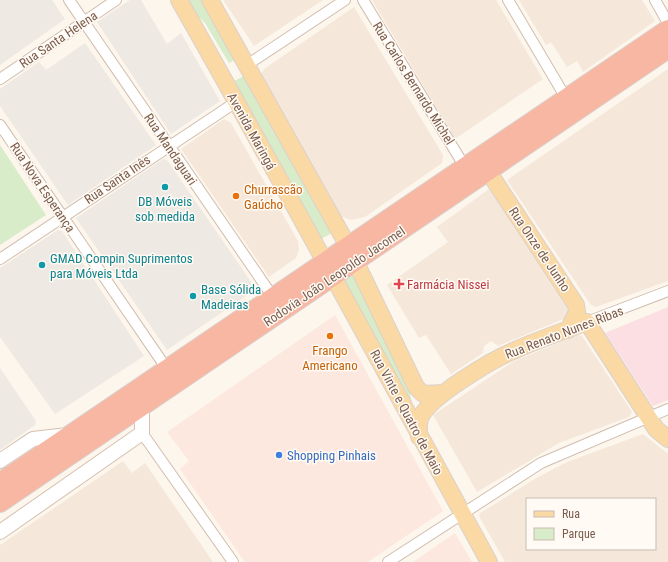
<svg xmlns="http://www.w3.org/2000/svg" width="668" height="562" font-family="'Roboto Condensed',sans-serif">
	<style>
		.residential { fill: #f5e8da; fill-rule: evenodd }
		.commercial { fill: #fde8e0 }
		.industrial { fill: #efe9e4 }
		.medical { fill: #fbdfe3 }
		.green { fill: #d8ecc9 }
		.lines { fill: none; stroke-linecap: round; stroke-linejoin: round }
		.street-casing { stroke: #d1beb0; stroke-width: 12 }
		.secondary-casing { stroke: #d6c0b0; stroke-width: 16 }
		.primary-casing { stroke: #dad1cd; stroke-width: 18 }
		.highway-casing { stroke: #dad1cd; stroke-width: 20 }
		.street { stroke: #fff; stroke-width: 10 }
		.secondary { stroke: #fff; stroke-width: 14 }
		.primary { stroke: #fbd9a5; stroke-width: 16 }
		.highway { stroke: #f7b7a3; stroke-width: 18 }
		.culture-dot { fill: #0f9aa8; stroke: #fffaf3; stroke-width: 1.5 }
		.food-dot { fill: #e8710a; stroke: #fffaf3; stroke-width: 1.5 }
		.health-dot { fill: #e0444e; stroke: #fffaf3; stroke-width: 1.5 }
		.shop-dot { fill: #3f7fe0; stroke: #fffaf3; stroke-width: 1.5 }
		.labels { text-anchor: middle; stroke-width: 3; stroke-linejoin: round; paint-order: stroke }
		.street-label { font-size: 13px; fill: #7a5c4d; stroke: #fffaf3 }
		.food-label { font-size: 13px; fill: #c56008; stroke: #fffaf3; text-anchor: start }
		.culture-label { font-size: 13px; fill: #0d838f; stroke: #fffaf3; text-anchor: start }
		.health-label { font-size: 13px; fill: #be3a42; stroke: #fffaf3; text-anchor: start }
		.shop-label { font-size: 13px; fill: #366cbe; stroke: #fffaf3; text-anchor: start }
	</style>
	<rect width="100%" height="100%" fill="#fdf6ec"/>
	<path class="residential" d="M223 0H323L254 46Z
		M372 0H496L543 79 455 139Z
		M519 0H642L655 21 583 72 577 61 567 67 551 42 546 45Z
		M354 7 443 155 442 163 365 217 351 220 340 216 260 77 264 69Z
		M668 69V281L596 307 591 305 507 180Z
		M224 119 231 123 298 241 299 250 296 258 269 277 181 149Z
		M489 189 569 311 566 318 498 346 491 341 484 346 483 353 451 374 426 335 419 338 387 285 448 242 437 227Z
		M578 335 582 336 632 412 629 417 559 443 477 492 433 415 514 361Z
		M643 434 668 454V562H505L479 516 480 513 538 477 567 462ZM527 499H655V549H527Z
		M123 461 132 473 145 463 213 562H0V545Z"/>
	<path class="commercial" d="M335 315 443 511 368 562H245L180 469 189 461 167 432Z
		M455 533 472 562H413Z"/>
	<path class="industrial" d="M0 0H52L65 19 0 65Z
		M130 0H141L167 44 181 33 220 101 171 134 97 22Z
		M85 43 156 145 68 205 0 106V89L39 62 46 70Z
		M163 159 167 160 256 289 167 350 76 218Z
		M58 230 62 231 144 356 55 414 0 337V268Z
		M0 368 36 421 35 425 0 450Z"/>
	<path class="medical" d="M668 307V400L653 406 605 333Z"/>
	<path class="green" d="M187 0H202L239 57 229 63 205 23 194 13Z
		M246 75 332 233 319 240 232 82Z
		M0 145 46 215 0 245Z
		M356 271 405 372 412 403 341 280Z"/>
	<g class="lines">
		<g class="street-casing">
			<path id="street" d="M69 0 273 297
				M363 0 465 167
				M508 0 566 98
				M655 0 668 23
				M247 65 345 0
				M0 79 116 0
				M0 125 167 369
				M0 259 236 102
				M587 322 668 291
				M142 433 233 562
				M388 562 541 463 668 409"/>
		</g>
		<g class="secondary-casing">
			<path id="secondary" d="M0 461 33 439 68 435
				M0 532 142 433V407"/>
		</g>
		<g class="primary-casing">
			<path id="primary" d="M179 0C285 186 386 374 489 562
				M210 0 348 246 416 387 423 394 444 393
				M488 171 576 305 577 312 568 330
				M419 437C419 431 418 425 420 419 427 398 492 360 513 351 537 340 562 332 587 322L656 429 668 439"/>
		</g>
		<g class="highway-casing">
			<path id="highway" d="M0 482 668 29
				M0 503 668 49"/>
		</g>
		<use href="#street" class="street"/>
		<use href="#secondary" class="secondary"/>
		<use href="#primary" class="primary"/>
		<use href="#highway" class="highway"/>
	</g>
	<g class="culture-dot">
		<circle cx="165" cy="187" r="4"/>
		<circle cx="42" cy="265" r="4"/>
		<circle cx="193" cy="296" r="4"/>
	</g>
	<g class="food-dot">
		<circle cx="236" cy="196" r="4"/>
		<circle cx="330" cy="336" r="4"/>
	</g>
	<path class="health-dot" d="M397 278h4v4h4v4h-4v4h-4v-4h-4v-4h4z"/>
	<circle class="shop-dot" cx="279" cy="455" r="4"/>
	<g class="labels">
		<g class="street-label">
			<text transform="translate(58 39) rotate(-34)" y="5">Rua Santa Helena</text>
			<text transform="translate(414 83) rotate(58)" y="5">Rua Carlos Bernardo Michel</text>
			<text transform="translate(252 131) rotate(61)" y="5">Avenida Maringá</text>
			<text transform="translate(171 149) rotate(56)" y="5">Rua Mandaguari</text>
			<text transform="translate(117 179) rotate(-34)" y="5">Rua Santa Inês</text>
			<text transform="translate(43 187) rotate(56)" y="5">Rua Nova Esperança</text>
			<text transform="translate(540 249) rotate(56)" y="5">Rua Onze de Junho</text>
			<text transform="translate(334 276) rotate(-34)" y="5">Rodovia João Leopoldo Jacomel</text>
			<text transform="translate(564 332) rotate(-21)" y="5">Rua Renato Nunes Ribas</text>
			<text transform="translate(407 412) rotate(62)" y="5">Rua Vinte e Quatro de Maio</text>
		</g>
		<g class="food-label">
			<text x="244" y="194">Churrascão<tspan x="244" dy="15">Gaúcho</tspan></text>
			<text x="330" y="355" text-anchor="middle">Frango<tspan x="330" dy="15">Americano</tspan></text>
		</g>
		<g class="culture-label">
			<text x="165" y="206" text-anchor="middle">DB Móveis<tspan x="165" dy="15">sob medida</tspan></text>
			<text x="50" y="263">GMAD Compin Suprimentos<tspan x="50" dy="15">para Móveis Ltda</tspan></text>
			<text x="201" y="294">Base Sólida<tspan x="201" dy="15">Madeiras</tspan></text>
		</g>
		<g class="health-label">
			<text x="407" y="289">Farmácia Nissei</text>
		</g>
		<g class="shop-label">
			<text x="287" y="460">Shopping Pinhais</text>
		</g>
	</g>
	<rect x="526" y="498" width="130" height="52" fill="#fffaf3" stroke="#cabbb1"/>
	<rect x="534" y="511" width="20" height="6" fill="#fbd9a5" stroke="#cabbb1"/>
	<text x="562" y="518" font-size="12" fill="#7a5c4d">Rua</text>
	<rect x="534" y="528" width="20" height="12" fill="#d8ecc9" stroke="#cabbb1"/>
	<text x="562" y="538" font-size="12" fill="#7a5c4d">Parque</text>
</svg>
